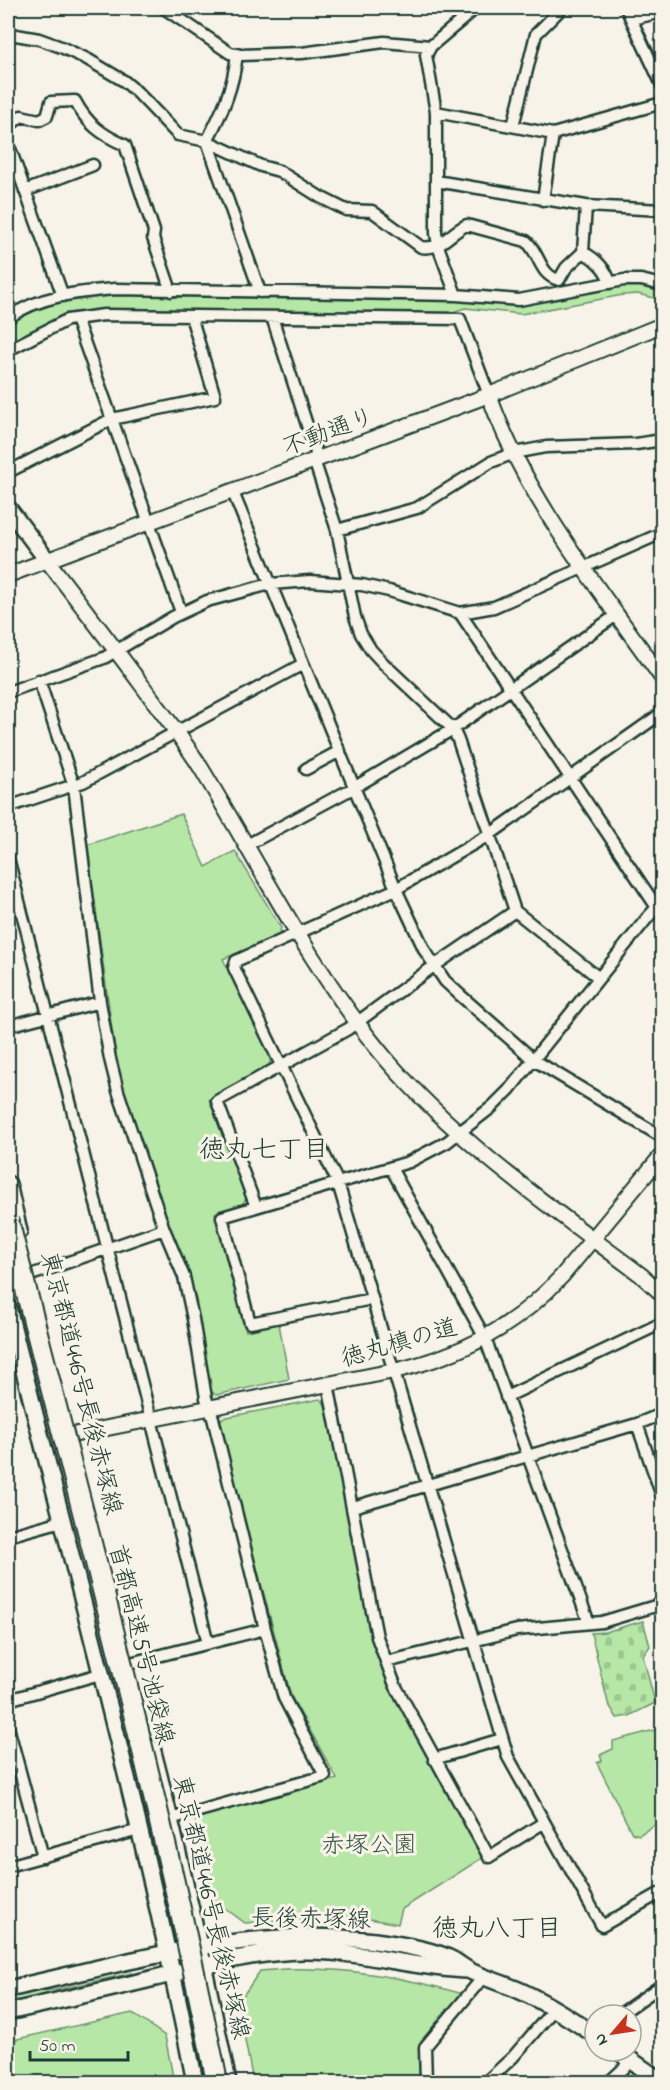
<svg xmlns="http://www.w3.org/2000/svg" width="670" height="2090" font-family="'Indie Flower','Klee One',sans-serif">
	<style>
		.grass { fill: url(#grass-dots); stroke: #6b926d; stroke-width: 1.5 }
		.cemetery { fill: url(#cemetery-stones); stroke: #6b926d; stroke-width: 1.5 }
		.park { fill: #b7e7a6; stroke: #6b926d; stroke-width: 1.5 }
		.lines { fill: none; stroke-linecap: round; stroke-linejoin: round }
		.minor-casing { stroke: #1f3d34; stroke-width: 15 }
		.tertiary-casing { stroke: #1f3d34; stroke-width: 18 }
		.secondary-casing { stroke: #1f3d34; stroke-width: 20 }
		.minor { stroke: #f7f3e8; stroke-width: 10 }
		.tertiary { stroke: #f7f3e8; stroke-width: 14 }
		.secondary { stroke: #f7f3e8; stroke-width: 15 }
		.motorway-bridge-casing { stroke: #1f3d34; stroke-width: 24; stroke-linecap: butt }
		.motorway-bridge { stroke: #f7f3e8; stroke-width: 20 }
		.labels { text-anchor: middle; stroke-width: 6; stroke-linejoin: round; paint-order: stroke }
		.street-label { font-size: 24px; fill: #1f3d34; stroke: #f7f3e8 }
		.park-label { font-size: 24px; fill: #365645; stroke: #f7f3e8 }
		.neighbourhood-label { font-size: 26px; fill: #1f3d34; stroke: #f7f3e8 }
	</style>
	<defs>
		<pattern id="grass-dots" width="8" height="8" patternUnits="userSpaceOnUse" patternTransform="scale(1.5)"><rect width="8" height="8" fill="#b7e7a6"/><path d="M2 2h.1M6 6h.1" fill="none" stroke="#9dc790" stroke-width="1.8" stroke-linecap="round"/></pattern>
		<pattern id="cemetery-stones" width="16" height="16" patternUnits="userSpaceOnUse" patternTransform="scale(1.5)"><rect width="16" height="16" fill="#b7e7a6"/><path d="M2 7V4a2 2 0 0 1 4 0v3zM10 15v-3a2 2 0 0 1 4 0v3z" fill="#9dc790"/></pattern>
	</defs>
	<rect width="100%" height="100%" fill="#f7f3e8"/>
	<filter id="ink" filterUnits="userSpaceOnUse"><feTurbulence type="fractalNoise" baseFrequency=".0167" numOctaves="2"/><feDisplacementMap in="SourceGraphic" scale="12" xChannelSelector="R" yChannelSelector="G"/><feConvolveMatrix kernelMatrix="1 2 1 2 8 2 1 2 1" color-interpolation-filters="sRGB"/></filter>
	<g filter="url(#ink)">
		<path class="grass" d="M132 1973 133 1976 8 2005V1996L26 1991 55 1990Z"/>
		<path class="cemetery" d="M643 1621 650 1646 643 1656 655 1703 629 1716 617 1718 608 1703 591 1633 605 1632Z"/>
		<path class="park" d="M629 282 662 288V300L638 294 623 295 521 314 465 308 443 315 66 317 8 345V323L26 312 52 302 108 293 455 299 518 303Z
			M181 814 206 867 235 851 281 928 279 935 223 959 271 1057 269 1066 209 1099 246 1198 242 1205 215 1213 246 1331 279 1324 289 1379 216 1395 208 1389 192 1290 183 1260 168 1227 123 1091 116 1059 87 845Z
			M320 1399 326 1405 370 1632 384 1672 401 1709 482 1858 402 1909 398 1924 358 1917 343 1916 245 1923 214 1900 195 1824 198 1817 337 1779 291 1696 219 1425 222 1418Z
			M662 1728V1820L639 1835 632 1833 597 1763 602 1760 600 1755 613 1749V1741Z
			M285 1969C347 1967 404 1977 463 1994L420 2045 422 2082H253L238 2003 260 1971Z
			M132 2013 165 2036 174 2082H8V2041Z"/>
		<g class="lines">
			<g class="minor-casing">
				<path id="minor" d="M164 8 230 53 241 55 302 53 384 42 431 46
					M626 8 662 85
					M631 19 662 12
					M8 31 16 35 39 39 61 47 87 59 124 81 137 92 178 135 207 141 261 166 279 171 320 197 346 210 372 211 421 247C441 251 451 231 467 225L526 241C540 253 539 275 559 280L566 268 583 252C594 258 607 269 610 283
					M237 54C233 89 223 110 207 141L260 292
					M436 112 553 134 662 103
					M513 126 536 34 562 8
					M8 127 21 116 39 120 47 116 51 102 75 101C87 124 102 135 125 145L154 231 153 238 171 291
					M8 143 63 296
					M436 181 586 206 662 210
					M25 191 93 165
					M543 200 553 134
					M583 252 586 206
					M456 295 438 246 436 233V112L426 55 431 46 476 8
					M272 317 318 459
					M8 318C38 296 78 292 115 289L456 295 519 300 624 280H641L662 285
					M76 319 181 612
					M8 350 67 320 104 315 460 319 489 395
					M314 460 337 530 355 617 361 634 371 650 384 664 453 729 458 740 515 911 599 978
					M8 472 112 419 215 397 191 316
					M232 490 396 889 425 951 445 981 460 995 534 1060 662 1137
					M337 530 417 508 491 462 514 453 546 447 636 444 662 440
					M460 613 662 915
					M39 680 74 786 100 1002 110 1059 118 1091 164 1229 184 1277 193 1319 206 1398 213 1418 265 1629 284 1698 325 1776 170 1819
					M8 692 104 658 173 617 207 601 270 584 310 581 362 585 389 591 460 613 494 607 662 533
					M662 713 489 835 396 889 236 961 234 968 338 1183 508 1757 602 1926 662 1892
					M306 769 340 751
					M8 807 83 782 303 664
					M245 846 355 787 453 729 618 614
					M8 858 208 1643
					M8 1026 100 1002
					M391 1168 485 1338 589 1623
					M256 1207 217 1101 348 1029 434 966 515 911
					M31 1275 164 1229
					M372 1299 250 1323 222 1217 409 1162 447 1142 492 1107 509 1090 648 917 662 902
					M328 1384 377 1637 395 1685 489 1857 543 1823
					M506 1397 662 1323
					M637 1424 662 1496
					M353 1507 637 1424 662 1414
					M8 1536 62 1521
					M386 1662 517 1630 602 1622 662 1604
					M130 1663 265 1629
					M8 1700 100 1674
					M8 1727 43 1857
					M434 1759 502 1739
					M8 1866 139 1830
					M619 2015 662 1985
					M426 2082 425 2047 484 1976
					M486 2082 513 2057 554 2009
					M609 2082 632 2061"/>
			</g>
			<g class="tertiary-casing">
				<path id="tertiary" d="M489 395C526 500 599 588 662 678
					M47 560C78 601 110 642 141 684 162 712 183 739 201 768 261 867 311 970 386 1059 459 1144 552 1208 641 1275L662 1294
					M8 575 489 395 662 325
					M72 1435 394 1371C462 1355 514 1328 562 1276L662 1155"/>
			</g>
			<g class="secondary-casing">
				<path id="secondary" d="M8 508 47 560
					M8 1184 19 1231
					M8 1308C73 1566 143 1822 195 2082
					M152 1748C181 1859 205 1970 228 2082
					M8 1989C131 1962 247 1925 375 1941 397 1944 431 1949 451 1959 457 1962 463 1967 470 1971 485 1978 501 1983 516 1989 544 2001 570 2018 595 2035
					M8 2012C57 2001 106 1990 155 1978 204 1966 252 1952 303 1951 359 1950 412 1968 467 1970
					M618 2051 662 2082"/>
			</g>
			<use href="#minor" class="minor"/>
			<use href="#tertiary" class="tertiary"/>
			<use href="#secondary" class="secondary"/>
			<g class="motorway-bridge-casing">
				<path id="motorway-bridge" d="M8 1220C81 1506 159 1793 217 2082"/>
			</g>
			<use href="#motorway-bridge" class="motorway-bridge"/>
		</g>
	</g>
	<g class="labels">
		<g class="street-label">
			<text transform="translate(328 431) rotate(-20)" y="8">不動通り</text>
			<text transform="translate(399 1342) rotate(-16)" y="8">徳丸槙の道</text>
			<text transform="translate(82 1383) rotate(76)" y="8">東京都道446号長後赤塚線</text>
			<text transform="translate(142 1644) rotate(76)" y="8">首都高速5号池袋線</text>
			<text transform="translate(212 1907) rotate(77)" y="8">東京都道446号長後赤塚線</text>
			<text transform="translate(311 1918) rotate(1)" y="8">長後赤塚線</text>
		</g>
		<g class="park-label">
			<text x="369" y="1852">赤塚公園</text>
		</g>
		<g class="neighbourhood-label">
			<text x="264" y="1157">徳丸七丁目</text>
			<text x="497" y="1936">徳丸八丁目</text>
		</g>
	</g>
	<rect width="670" height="2090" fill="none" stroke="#f7f3e8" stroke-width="30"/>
	<rect x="15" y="15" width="640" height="2060" fill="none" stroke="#1f3d34" stroke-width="2" filter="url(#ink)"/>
	<g transform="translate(613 2033) rotate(241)"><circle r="28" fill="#f7f3e8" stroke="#a1aaa0" stroke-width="1.5"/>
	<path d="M0-4.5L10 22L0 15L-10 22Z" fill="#c8321e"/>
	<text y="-9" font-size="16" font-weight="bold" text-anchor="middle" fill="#1f3d34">N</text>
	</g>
	<path d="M30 2051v9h98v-9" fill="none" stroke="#1f3d34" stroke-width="3"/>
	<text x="39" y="2051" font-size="18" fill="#1f3d34" stroke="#f7f3e8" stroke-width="4.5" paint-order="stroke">50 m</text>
</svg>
